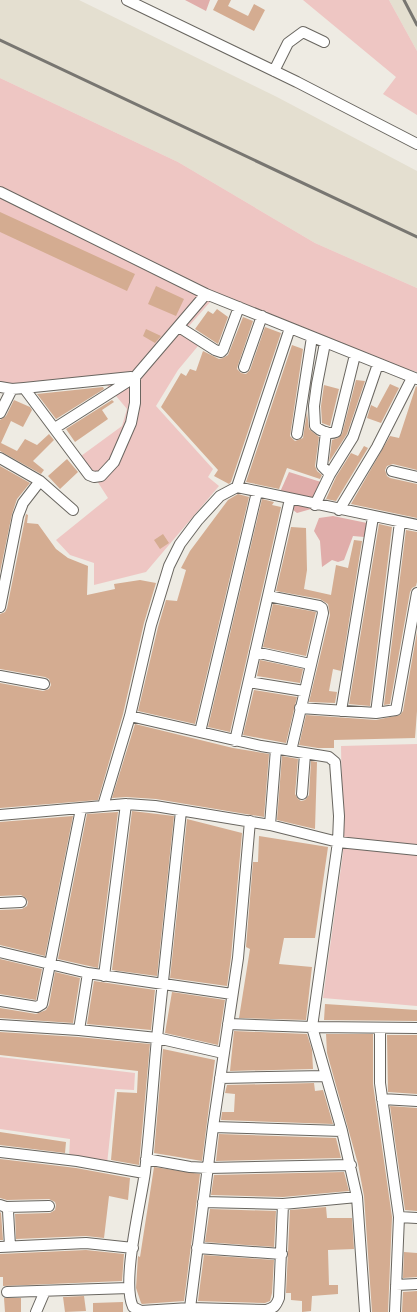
<svg xmlns="http://www.w3.org/2000/svg" width="417" height="1312" font-family="Raleway,sans-serif">
	<style>
		.built { fill: #e4dfd0 }
		.green { fill: #eec6c3 }
		.forest { fill: #e0adaa }
		.building { fill: #d4ac91 }
		.lines { fill: none; stroke-linecap: round; stroke-linejoin: round }
		.minor-casing { stroke: #696660; stroke-width: 12 }
		.minor { stroke: #fff; stroke-width: 10 }
		.rail { stroke: #787671; stroke-width: 3 }
	</style>
	<rect width="100%" height="100%" fill="#eeebe3"/>
	<path class="built" d="M0 0H79L277 97 417 171V288L315 243 178 162 0 78Z
		M389 0H417V51Z"/>
	<path class="green" d="M303 0H389L417 51V115L383 94 396 77Z
		M0 78 178 162 315 243 417 288V372L378 360 218 293 182 334 198 346 178 370 156 406 213 469 208 477 219 486 146 572 94 585V563L70 555 56 540 108 498 81 456 122 426 127 409 106 384 0 390Z
		M417 744V1006L323 998 343 853 341 746Z
		M0 1057 135 1073 134 1090 115 1089 107 1164 69 1157 70 1139 0 1129Z"/>
	<path class="forest" d="M185 0H210L206 11Z
		M289 472 321 482 311 509 297 513 284 503 280 492Z
		M333 516 367 523V535L364 537 353 536 344 560 338 562 332 560 322 567 320 541 314 531 319 518Z"/>
	<path class="building" d="M218 0H231L228 6 248 16 254 4 265 10 254 31 213 10Z
		M0 212 135 274 127 291 0 232Z
		M156 286 184 299 176 316 148 304Z
		M217 309 228 317 218 344 195 329 208 311 213 314Z
		M243 317 253 321 238 365 237 369 241 373 246 374 250 370 265 327 281 333 231 482 229 484 214 476 218 470 161 407 181 373 186 376 190 369 196 371 203 351 219 359 223 358 228 355Z
		M146 329 161 336 155 343 143 336Z
		M292 345 303 349 290 436 295 441 303 438 307 412 309 429 319 437 315 466 317 471 322 475 320 479 287 468 279 489 246 482Z
		M356 380 365 381 347 434 329 462 332 440 338 438 342 434Z
		M390 384 399 388 381 423 367 418 371 405 377 408Z
		M324 385 339 389 330 426 322 423 321 406Z
		M416 386 417 387V470L393 464 387 466 385 470 387 476 390 478 417 484V518L351 504 390 436 399 438Z
		M103 387 104 389 56 419 37 394Z
		M14 400 30 407 32 410 23 427 11 421 1 443 17 451 25 439 37 445 49 434 54 440 33 461 44 470 41 474 0 451V420L6 416Z
		M112 400 114 402 102 410 108 419 75 442 66 429Z
		M364 446 368 448 336 501 326 499 336 477 351 453 358 456Z
		M67 459 78 472 60 489 48 476Z
		M0 466 30 483 17 499 12 514 0 572Z
		M238 494 249 497 195 724 138 711 158 627 166 600 177 601 186 570 181 568 190 551 228 500Z
		M262 499 274 502 272 505 281 507 230 732 208 727Z
		M26 514 28 515 27 523 38 524 56 549 68 558 88 566 87 595 115 589 114 584 140 580 156 583 144 623 123 714 98 800 0 808V683L43 691 49 689 51 685 49 679 45 677 0 669V614L5 612 7 608Z
		M379 524 392 527 370 706 349 704Z
		M291 527 306 528 307 570 304 589 331 595 336 565 348 568 354 540 362 541 341 671 333 669 329 691 337 692 335 703 309 702 330 615 328 604 320 599 276 591Z
		M406 530 417 532V582L416 586 412 588 410 592 390 704 384 705Z
		M163 534 169 543 160 549 154 540Z
		M273 604 316 612 306 656 263 647Z
		M417 632V711L415 738 334 740V748H318L299 745 306 715 376 720 400 715 403 711Z
		M260 660 303 669 300 683 257 676Z
		M254 690 297 697 286 743 243 735Z
		M135 724 233 748 269 754 264 817 156 799 126 797 112 798Z
		M282 756 298 759 295 794 298 799 301 801 305 800 309 795 311 761 317 762 315 829 277 820Z
		M132 811 174 816 157 976 112 970Z
		M118 812 98 968 58 959 87 814Z
		M73 816 45 956 0 945V910L22 909 27 906 28 902 26 898 21 895 0 896V822Z
		M187 819 242 833 231 957 227 986 170 978Z
		M259 836 328 847 315 938H284L279 964 312 967 306 1020 239 1018 250 949 246 947 253 862H258Z
		M0 959 42 969 36 1000 0 994Z
		M55 972 80 978 73 1023 0 1018V1008L36 1014 46 1010 49 1005Z
		M94 981 155 990 151 1030 87 1024Z
		M172 992 225 1000 218 1045 165 1033Z
		M325 1004 417 1010V1021L324 1020Z
		M234 1031 307 1034 312 1050 313 1069 230 1071Z
		M0 1032 78 1037 150 1044 139 1165 111 1160 117 1092 137 1093 138 1071 0 1055Z
		M326 1034H373V1084L392 1217 388 1312H372L364 1196 358 1164 327 1053Z
		M387 1035H417V1094L388 1092Z
		M163 1049 215 1060 202 1161 154 1153Z
		M314 1083 315 1091 323 1090 333 1124 221 1120 222 1112H234L235 1094 225 1093 227 1085Z
		M390 1106 417 1108V1211L405 1210Z
		M0 1132 66 1142 65 1153 0 1145Z
		M219 1134 336 1138 341 1158 216 1161Z
		M0 1159 76 1168 130 1178 128 1200 109 1196 104 1238 86 1236 16 1239 15 1214 50 1213 55 1210 56 1205 55 1202 49 1199 7 1200 0 1198Z
		M154 1167 200 1174 184 1301 142 1304 141 1303 136 1288 138 1256 140 1257Z
		M344 1172 349 1191 283 1197 211 1195 214 1175Z
		M326 1207 327 1218H352L354 1249 328 1250 329 1285H338V1294L312 1296 311 1311 302 1312V1301L291 1300V1293H286L290 1210Z
		M210 1209 276 1211 274 1247 205 1242Z
		M0 1212 1 1213 3 1240H0Z
		M86 1250 124 1254 122 1281 3 1286V1277H0V1254Z
		M404 1252 417 1253V1277L403 1278Z
		M204 1255 274 1260 272 1293 270 1301 265 1303 198 1301Z
		M417 1291V1312H402L403 1292Z
		M84 1296 86 1311 65 1312 63 1297Z
		M4 1298H21V1312H5Z
		M123 1302V1312H93V1303Z"/>
	<g class="lines">
		<g class="minor-casing">
			<path id="minor" d="M127 0 297 82 417 144
				M274 71 288 43 303 32 324 42
				M0 192 206 294 417 379
				M179 327 215 350 221 352 223 350 239 307
				M325 343 317 384 314 406 315 426C320 431 329 435 336 432L355 355
				M244 367 262 316
				M0 387 12 389 24 388 131 377
				M24 388 89 475 94 477 101 476 114 462 131 423 135 403V377
				M0 413 12 389
				M55 428 135 377 206 294
				M326 432 322 466 330 474
				M297 434 312 337
				M0 458 40 481 73 510
				M392 471 417 477
				M237 487 417 525
				M315 505 330 474 353 437 378 364
				M339 510 377 447 412 378
				M268 596 319 606 322 608 323 613 291 751
				M0 607 18 516 23 503 40 481
				M255 652 310 664
				M0 676 44 684
				M249 682 304 691
				M300 708 376 713 396 710 417 593
				M341 711 373 517
				M376 713 400 522
				M130 716 261 746 329 757 335 762 339 816 338 842 312 1027 342 1131 357 1197 365 1312
				M200 732 257 492
				M235 741 290 499
				M302 794 305 754
				M103 806 130 716 151 625 169 566 180 544 198 520 220 496 237 487 290 328
				M0 815 126 804 155 806 270 825 338 842 417 850
				M270 825 276 749
				M0 903 21 902
				M0 952 88 973 232 994
				M104 976 126 804
				M0 1001 37 1007 42 1004 81 809
				M228 1024 312 1027 417 1028
				M0 1025 79 1030 88 973
				M380 1028V1083L399 1217 395 1312
				M79 1030 157 1038 181 811
				M223 1053 157 1038C153 1083 150 1127 145 1172 141 1202 121 1282 133 1307L141 1311 190 1308 266 1310C274 1308 276 1306 279 1298L283 1204
				M220 1078 326 1076
				M382 1099 417 1101
				M213 1127 342 1131
				M0 1152 77 1161 144 1173
				M146 1159 190 1167 208 1168 351 1165
				M203 1202 283 1204 357 1197
				M0 1205 6 1207 8 1211 10 1246
				M6 1207 49 1206
				M399 1217 417 1218
				M0 1247 86 1243 133 1248
				M197 1248 282 1254
				M396 1285 417 1284
				M7 1292 129 1288
				M190 1308 213 1127 238 958 250 821
				M36 1312 45 1291"/>
		</g>
		<use href="#minor" class="minor"/>
		<path class="rail" d="M404 0 417 25
			M0 40 417 237"/>
	</g>
</svg>
